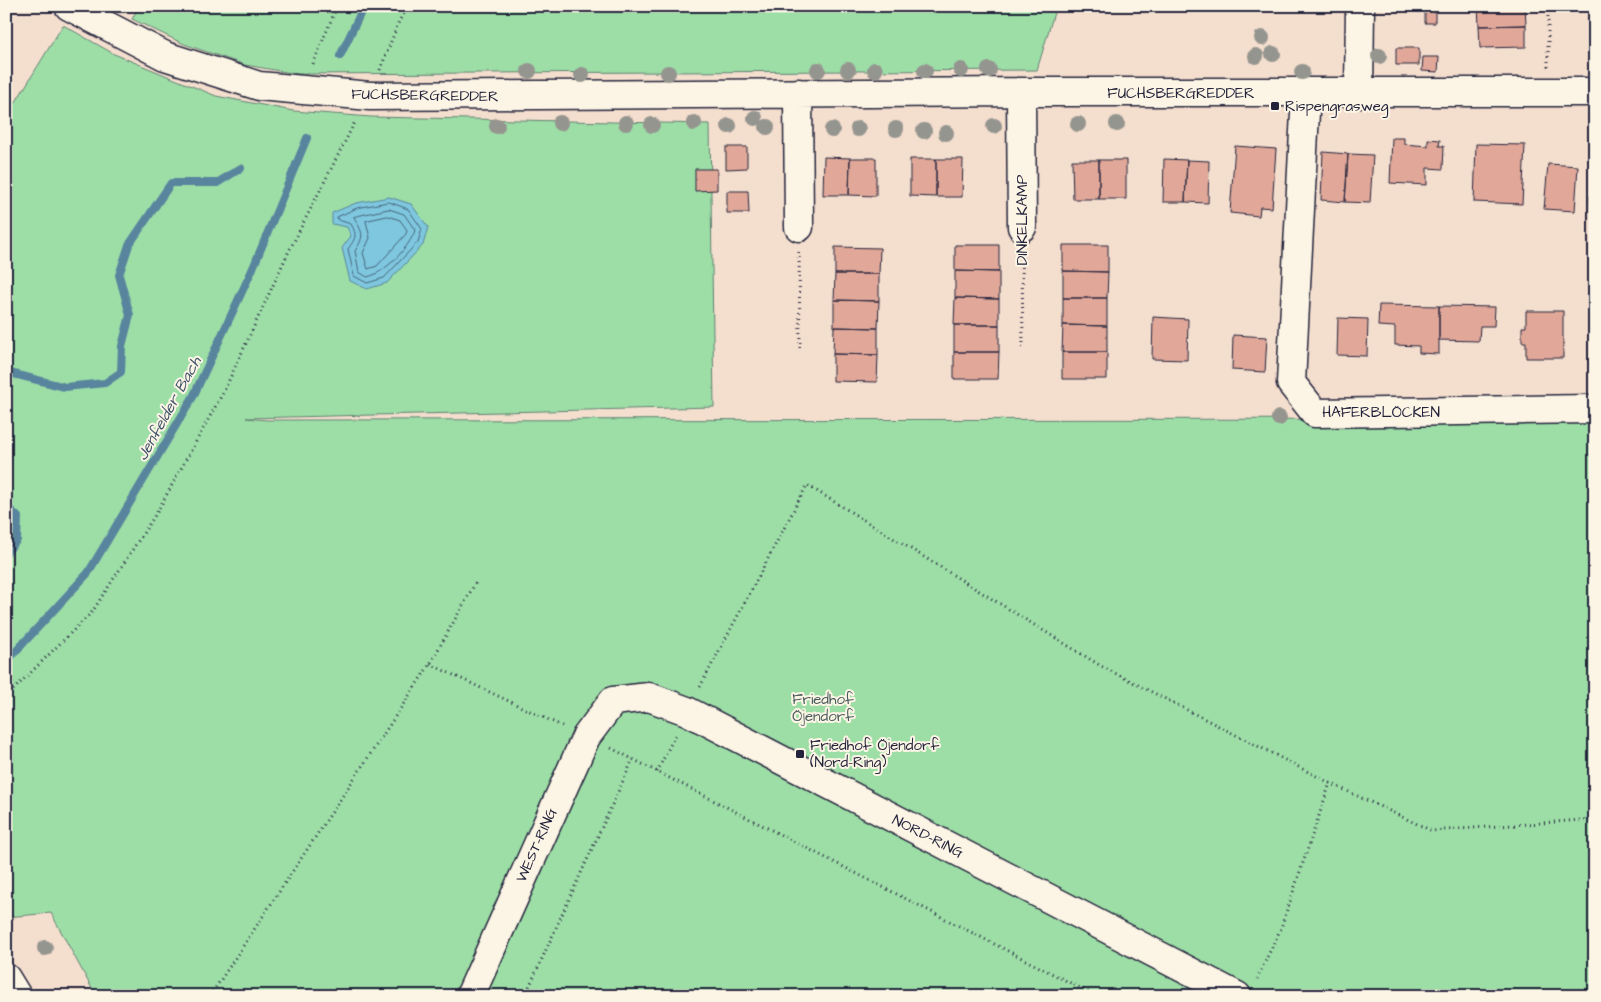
<svg xmlns="http://www.w3.org/2000/svg" width="1601" height="1002" font-family="'Architects Daughter',sans-serif">
	<style>
		.green { fill: #9ddea7; stroke: #608071 }
		.water { fill: #7ec7de; stroke: #59859d }
		.lines { fill: none; stroke-linecap: round; stroke-linejoin: round }
		.shore { stroke: #47647c; stroke-width: 1 }
		.stream { stroke: #59859d; stroke-width: 8 }
		.building { fill: #e1a899; stroke: #22223b }
		.minor-casing { stroke: #22223b; stroke-width: 31 }
		.path { stroke: #22223b; stroke-width: 3; stroke-dasharray: 1 4; stroke-linecap: butt }
		.minor { stroke: #fcf5e5; stroke-width: 28 }
		.tree { fill: #95958f }
		.poi-dot { fill: #22223b; stroke: #fcf5e5; stroke-width: 2 }
		.labels { text-anchor: middle; stroke-width: 4; stroke-linejoin: round; paint-order: stroke }
		.street-label { font-size: 15px; fill: #22223b; stroke: #fcf5e5 }
		.poi-label { font-size: 15px; fill: #22223b; stroke: #fcf5e5; text-anchor: start }
		.park-label { font-size: 15px; fill: #475a5b; stroke: #fcf5e5 }
		.water-label { font-size: 16px; font-style: italic; fill: #3e546c; stroke: #fcf5e5 }
	</style>
	<rect width="100%" height="100%" fill="#f4dece"/>
	<filter id="ink" filterUnits="userSpaceOnUse"><feTurbulence type="fractalNoise" baseFrequency=".02" numOctaves="2"/><feDisplacementMap in="SourceGraphic" scale="10" xChannelSelector="R" yChannelSelector="G"/><feConvolveMatrix kernelMatrix="1 2 1 2 8 2 1 2 1" color-interpolation-filters="sRGB"/></filter>
	<g filter="url(#ink)">
		<path class="green" d="M139 6H1056L1037 70 298 74 245 65 184 44 132 19Z
			M63 25 114 54 216 96 293 111 371 117 710 124 714 407 246 418 267 420 1595 419V996H96L51 913 6 917V118Z"/>
		<path class="water" d="M389 197 411 204 428 227 423 245 387 283 367 289 350 281 342 248 351 236 347 227 332 224V213L356 203Z"/>
		<g class="lines">
			<path class="shore" d="M389 202 408 209 422 229 418 242 384 278 367 283 354 276 348 249C355 239 358 236 351 224L338 220 337 217 357 208Z
				M389 209 404 214 415 230C410 247 384 274 367 277L359 272 355 251C366 234 362 233 354 217Z
				M388 216 400 220 407 230 406 234 377 266 368 269 363 253 370 238 366 221Z"/>
			<path class="stream" d="M340 56 364 6
				M6 372 65 387 105 383 121 372 122 346 130 315 119 275 129 245 171 183H217L241 168
				M6 506 18 517 17 540 6 553
				M6 662 88 573 193 397 253 268 307 138"/>
		</g>
		<path class="building" d="M1478 6H1525L1526 25 1479 26Z
			M1425 9H1435V23H1425Z
			M1526 25V47L1480 48 1479 26Z
			M1396 48H1419V65H1396Z
			M1423 57H1439L1438 72 1422 71Z
			M1392 138H1404V144L1428 146V139L1440 140 1439 146H1444L1443 169 1427 168V185L1390 183Z
			M1476 144 1525 145 1522 204 1474 202Z
			M1235 146 1276 149 1272 208 1260 207 1259 216 1230 213Z
			M1592 146H1595V177H1592Z
			M726 147H747V168L726 169Z
			M1323 152 1348 154 1345 202 1321 200Z
			M1348 154 1373 155 1370 203 1345 202Z
			M824 157 850 158 849 195H823Z
			M850 158H876V196L849 195Z
			M910 159H936V197L910 196Z
			M936 159H963L962 197H936Z
			M1164 159 1187 160 1185 202H1163Z
			M1072 160H1099V199H1073Z
			M1099 160H1126V199H1099Z
			M1187 160 1209 161 1208 203 1185 202Z
			M1548 164 1578 166 1575 211 1544 209Z
			M695 169H717V190L695 191Z
			M727 191H748L749 213H727Z
			M1595 195V212H1591L1590 196Z
			M955 245H999V272L955 271Z
			M1063 245H1108V272L1063 271Z
			M835 247 880 248 879 274H835Z
			M955 271 999 272V299L955 298Z
			M1063 271 1108 272 1107 298H1063Z
			M835 274H879V301L834 300Z
			M955 298 999 299V325H954Z
			M1063 298H1107V326L1063 325Z
			M834 300 879 301 878 328 834 327Z
			M1379 305 1439 306V354L1419 353V346L1395 345V327L1378 326Z
			M1439 306 1495 307 1494 326H1480L1479 341 1439 340Z
			M1526 311H1563V358H1526V342H1522V327H1526Z
			M1153 317 1188 319 1187 360 1152 359Z
			M1338 318 1368 319 1367 356 1337 355Z
			M954 325H999V352H954Z
			M1063 325 1107 326V352H1062Z
			M834 327 878 328V355L833 354Z
			M1233 335 1267 337 1265 372 1232 370Z
			M954 352H999L998 379H954Z
			M1062 352H1107V379H1062Z
			M833 354 878 355 877 382 833 381Z"/>
		<g class="lines">
			<g class="minor-casing">
				<path id="minor" d="M69 6 165 56 259 86 370 96 1021 92H1595
					M1021 92 1022 227
					M798 93 799 227
					M1306 93 1291 383 1315 413 1595 409
					M1359 93 1360 6
					M6 978 17 996
					M470 996 586 737 613 701 649 697 687 711 1237 996"/>
			</g>
			<path class="path" d="M1548 6V67
				M313 64 337 6
				M380 70 399 21 409 6
				M799 252 800 348
				M1022 252 1023 348
				M1593 571 1595 573
				M430 664 562 726
				M700 687 807 485 1101 666 1330 783 1281 928 1257 979
				M6 697 92 612 157 512 224 391 287 255 356 120
				M611 748 1096 996
				M657 772 675 735
				M1330 783 1432 831 1595 819
				M210 996 430 664 476 582
				M525 996 633 759"/>
			<use href="#minor" class="minor"/>
		</g>
		<g class="tree">
			<circle cx="1262" cy="38" r="8"/>
			<circle cx="1273" cy="54" r="8"/>
			<circle cx="1256" cy="56" r="8"/>
			<circle cx="1379" cy="56" r="8"/>
			<circle cx="818" cy="70" r="8"/>
			<circle cx="848" cy="70" r="8"/>
			<circle cx="875" cy="70" r="8"/>
			<circle cx="961" cy="70" r="8"/>
			<circle cx="989" cy="70" r="8"/>
			<circle cx="529" cy="71" r="8"/>
			<circle cx="925" cy="71" r="8"/>
			<circle cx="1302" cy="72" r="8"/>
			<circle cx="668" cy="73" r="8"/>
			<circle cx="582" cy="75" r="8"/>
			<circle cx="755" cy="118" r="8"/>
			<circle cx="560" cy="123" r="8"/>
			<circle cx="626" cy="123" r="8"/>
			<circle cx="694" cy="123" r="8"/>
			<circle cx="1078" cy="124" r="8"/>
			<circle cx="1117" cy="124" r="8"/>
			<circle cx="652" cy="125" r="8"/>
			<circle cx="497" cy="126" r="8"/>
			<circle cx="729" cy="126" r="8"/>
			<circle cx="994" cy="126" r="8"/>
			<circle cx="767" cy="127" r="8"/>
			<circle cx="858" cy="129" r="8"/>
			<circle cx="896" cy="129" r="8"/>
			<circle cx="832" cy="130" r="8"/>
			<circle cx="924" cy="131" r="8"/>
			<circle cx="946" cy="133" r="8"/>
			<circle cx="1279" cy="418" r="8"/>
			<circle cx="45" cy="948" r="8"/>
		</g>
	</g>
	<g class="poi-dot">
		<rect x="1270" y="101" width="10" height="10" rx="2.5"/>
		<rect x="795" y="749" width="10" height="10" rx="2.5"/>
	</g>
	<g class="labels">
		<g class="street-label">
			<text x="1181" y="98">FUCHSBERGREDDER</text>
			<text transform="translate(425 95) rotate(1)" y="5">FUCHSBERGREDDER</text>
			<text transform="translate(1022 220) rotate(-90)" y="5">DINKELKAMP</text>
			<text x="1381" y="417">HAFERBLÖCKEN</text>
			<text transform="translate(928 836) rotate(27)" y="5">NORD-RING</text>
			<text transform="translate(536 845) rotate(-66)" y="5">WEST-RING</text>
		</g>
		<g class="poi-label">
			<text x="1285" y="111">Rispengrasweg</text>
			<text x="810" y="750">Friedhof Öjendorf<tspan x="810" dy="17">(Nord-Ring)</tspan></text>
		</g>
		<g class="park-label">
			<text x="823" y="704">Friedhof<tspan x="823" dy="17">Öjendorf</tspan></text>
		</g>
		<g class="water-label">
			<text transform="translate(168 408) rotate(-61)" y="6">Jenfelder Bach</text>
		</g>
	</g>
	<rect width="1601" height="1002" fill="none" stroke="#fcf5e5" stroke-width="25"/>
	<rect x="12" y="12" width="1576" height="977" fill="none" stroke="#22223b" stroke-width="2" filter="url(#ink)"/>
</svg>
